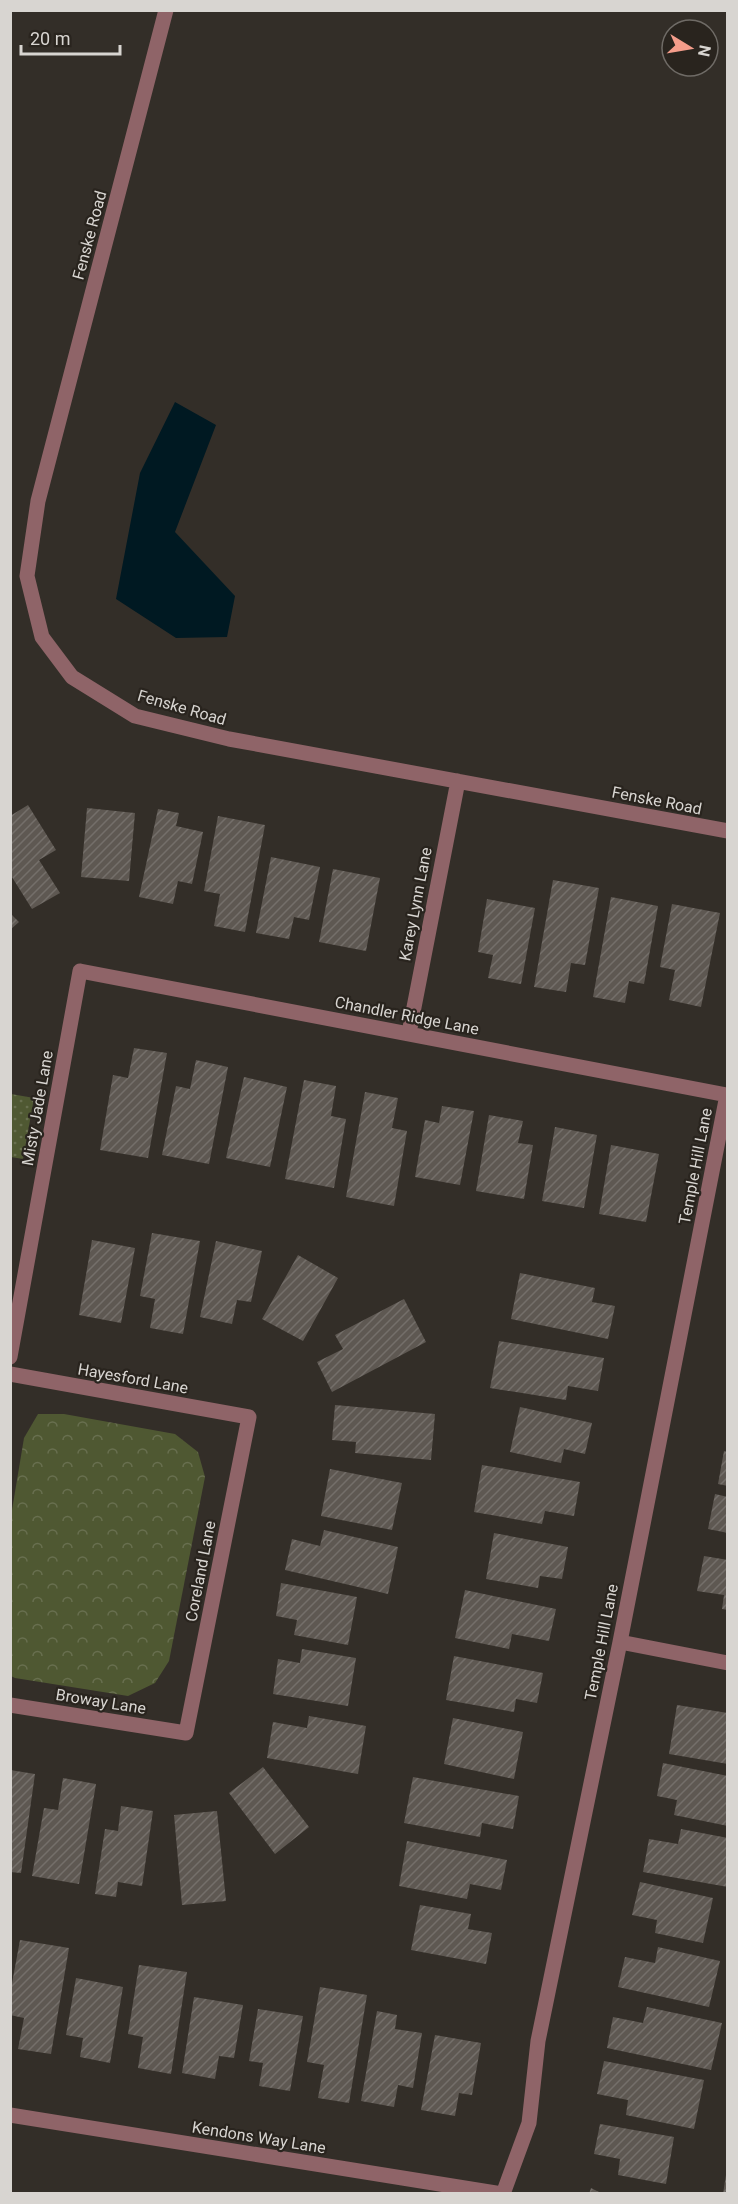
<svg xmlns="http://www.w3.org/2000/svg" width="738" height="2204" font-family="Roboto,sans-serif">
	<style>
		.grass { fill: url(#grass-dots) }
		.park { fill: url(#park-crowns) }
		.water { fill: #001922 }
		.building { fill: url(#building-hatch) }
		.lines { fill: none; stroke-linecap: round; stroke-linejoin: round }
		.minor { stroke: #8f6468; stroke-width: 15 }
		.labels { text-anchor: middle; stroke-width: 4.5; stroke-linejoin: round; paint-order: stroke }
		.street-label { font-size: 16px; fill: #d8d5d1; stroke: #29241e }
	</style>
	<defs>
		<pattern id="grass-dots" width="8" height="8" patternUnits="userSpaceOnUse" patternTransform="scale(1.5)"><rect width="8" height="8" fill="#4f5832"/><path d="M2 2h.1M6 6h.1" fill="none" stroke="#686f4f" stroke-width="1.8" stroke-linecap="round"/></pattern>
		<pattern id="park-crowns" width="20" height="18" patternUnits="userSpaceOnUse" patternTransform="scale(1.5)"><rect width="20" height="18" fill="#4f5832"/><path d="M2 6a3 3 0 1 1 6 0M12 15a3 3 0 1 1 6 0" fill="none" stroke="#686f4f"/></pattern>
		<pattern id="building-hatch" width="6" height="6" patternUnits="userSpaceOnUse" patternTransform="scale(1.5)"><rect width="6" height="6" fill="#5e5852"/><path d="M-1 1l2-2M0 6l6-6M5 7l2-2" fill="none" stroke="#746f6a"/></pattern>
	</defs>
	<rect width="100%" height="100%" fill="#332e28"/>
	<path class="grass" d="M11 1094 34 1098 23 1159 11 1157Z"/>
	<path class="park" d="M38 1414H64L175 1434 198 1452 205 1477 169 1661 155 1683 128 1696 15 1678 11 1676V1516L24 1438Z"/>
	<path class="water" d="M175 402 216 425 175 532 235 596 227 637 176 638 116 599 140 473Z"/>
	<path class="building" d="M28 805 56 850 39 860 60 893 32 909 10 874V816Z
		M87 808 135 813 129 881 81 877Z
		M158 809 179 813 176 826 203 832 192 884 178 881 173 904 139 897Z
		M218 816 265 825 245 932 214 926 220 894 204 891Z
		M271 857 320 867 309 920 294 917 289 939 256 933Z
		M333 869 380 878 366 951 319 942Z
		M553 880 599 888 585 965 571 963 566 992 534 987Z
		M611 897 658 906 644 984 629 981 625 1003 593 997Z
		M487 899 535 908 521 984 488 978 493 955 478 952Z
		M672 904 720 913 701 1007 669 1000 675 970 660 967Z
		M10 913 19 922 10 930Z
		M134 1048 167 1053 148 1158 100 1150 113 1075 128 1078Z
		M196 1060 228 1067 209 1164 162 1155 176 1086 190 1089Z
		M244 1077 287 1087 270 1167 226 1158Z
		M304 1080 336 1086 331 1116 346 1119 334 1188 285 1179Z
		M365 1092 398 1098 392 1128 407 1131 394 1206 346 1197Z
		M442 1106 474 1111 460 1185 415 1177 425 1120 439 1123Z
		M489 1115 523 1121 518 1143 533 1145 524 1199 476 1191Z
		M555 1127 597 1135 584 1208 542 1201Z
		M611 1145 659 1154 646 1222 599 1214Z
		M152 1233 200 1241 183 1334 150 1328 155 1299 140 1296Z
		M92 1240 135 1248 121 1323 79 1315Z
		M216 1241 262 1251 251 1302 237 1300 232 1324 200 1317Z
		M298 1255 338 1278 303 1341 262 1319Z
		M520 1273 595 1288 592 1302 615 1306 608 1339 511 1319Z
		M404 1299 426 1342 332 1392 317 1362 343 1349 335 1335Z
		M499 1341 604 1358 598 1391 568 1386 566 1400 490 1388Z
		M335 1405 435 1414 431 1460 355 1453 356 1442 332 1440Z
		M520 1407 592 1423 585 1454 564 1449 561 1463 510 1452Z
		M724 1451 728 1452V1486L718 1484Z
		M482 1465 580 1482 574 1516 545 1511 542 1524 474 1512Z
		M330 1469 402 1483 392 1530 321 1516Z
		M715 1494 728 1497V1533L708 1529Z
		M324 1530 398 1547 388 1594 285 1570 292 1539 320 1546Z
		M494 1533 568 1547 562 1579 540 1576 538 1588 486 1579Z
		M704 1556 728 1560V1610L722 1609 724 1595 697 1591Z
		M281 1583 357 1597 348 1645 294 1635 297 1620 276 1616Z
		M465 1590 556 1609 549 1641 512 1634 509 1649 455 1638Z
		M302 1649 356 1658 348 1706 273 1694 278 1659 300 1663Z
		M454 1656 543 1673 537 1703 516 1699 514 1712 446 1700Z
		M677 1705 728 1713V1764L669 1754Z
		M309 1716 366 1726 358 1774 267 1758 273 1722 307 1728Z
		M453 1718 523 1732 514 1779 444 1764Z
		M663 1763 728 1776V1826L674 1815 677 1800 657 1796Z
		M263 1767 309 1827 275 1854 229 1793Z
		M10 1770 35 1774 21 1873 10 1872Z
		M413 1777 519 1796 513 1829 482 1823 480 1837 404 1823Z
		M63 1778 96 1784 79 1884 32 1876 44 1808 58 1810Z
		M121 1806 153 1811 142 1886 118 1882 116 1897 95 1894 105 1829 118 1831Z
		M217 1811 226 1901 182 1905 174 1815Z
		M681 1829 728 1838V1887L643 1872 649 1839 678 1844Z
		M407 1841 507 1860 501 1890 470 1884 467 1899 399 1886Z
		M640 1882 713 1898 703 1943 655 1933 657 1920 632 1915Z
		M420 1905 471 1914 468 1929 492 1933 486 1964 411 1950Z
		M20 1940 69 1948 51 2054 18 2049 24 2018 10 2015V1994Z
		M658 1947 720 1961 709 2007 618 1987 625 1957 655 1963Z
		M139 1965 187 1972 171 2074 138 2068 143 2037 128 2034Z
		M76 1978 123 1987 110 2063 80 2057 83 2038 66 2035Z
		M320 1987 367 1995 349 2103 318 2098 324 2065 307 2062Z
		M194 1997 243 2005 234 2058 219 2056 215 2079 182 2073Z
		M647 2007 722 2023 711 2070 607 2048 613 2017 643 2023Z
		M258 2009 303 2016 290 2091 259 2086 263 2063 249 2061Z
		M377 2011 397 2015 395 2029 422 2033 413 2088 398 2085 394 2107 361 2101Z
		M435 2035 481 2043 472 2095 459 2093 455 2116 421 2110Z
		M604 2061 704 2080 694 2129 626 2115 628 2100 597 2094Z
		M600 2124 674 2137 666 2184 618 2175 620 2159 594 2154Z
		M726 2175 728 2194H723Z
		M591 2188 603 2194H589Z"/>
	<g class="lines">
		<path class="minor" d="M166 10 38 501 27 576 42 637 72 677 135 716 229 739 728 831
			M409 1033 458 781
			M10 1357 80 971 727 1095 620 1642 538 2041 529 2123 503 2194
			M10 1374 249 1417 186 1733 10 1705
			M620 1642 728 1663
			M10 2115 502 2194"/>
	</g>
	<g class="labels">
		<g class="street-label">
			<text transform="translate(89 235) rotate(-75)" y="6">Fenske Road</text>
			<text transform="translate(182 707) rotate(16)" y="6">Fenske Road</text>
			<text transform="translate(657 800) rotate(11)" y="6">Fenske Road</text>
			<text transform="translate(415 904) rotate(-79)" y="6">Karey Lynn Lane</text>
			<text transform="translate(407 1015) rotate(11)" y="6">Chandler Ridge Lane</text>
			<text transform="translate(37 1108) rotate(-80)" y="6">Misty Jade Lane</text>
			<text transform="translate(695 1166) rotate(-79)" y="6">Temple Hill Lane</text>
			<text transform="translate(133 1378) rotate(10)" y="6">Hayesford Lane</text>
			<text transform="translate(200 1571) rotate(-79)" y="6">Coreland Lane</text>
			<text transform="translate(601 1642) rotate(-79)" y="6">Temple Hill Lane</text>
			<text transform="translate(101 1701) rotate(9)" y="6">Broway Lane</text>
			<text transform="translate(259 2137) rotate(9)" y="6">Kendons Way Lane</text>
		</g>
	</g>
	<rect width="738" height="2204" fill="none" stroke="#d8d5d1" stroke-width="24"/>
	<g transform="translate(690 48) rotate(101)"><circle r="28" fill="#29241e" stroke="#6f6b66" stroke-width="1.5"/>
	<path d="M0-4.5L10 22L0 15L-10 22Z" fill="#f49d8b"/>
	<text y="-9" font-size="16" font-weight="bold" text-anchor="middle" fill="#d8d5d1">N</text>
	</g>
	<path d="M21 45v9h99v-9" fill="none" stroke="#d8d5d1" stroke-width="3"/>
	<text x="30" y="45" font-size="18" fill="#d8d5d1" stroke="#29241e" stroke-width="4.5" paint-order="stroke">20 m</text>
</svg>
